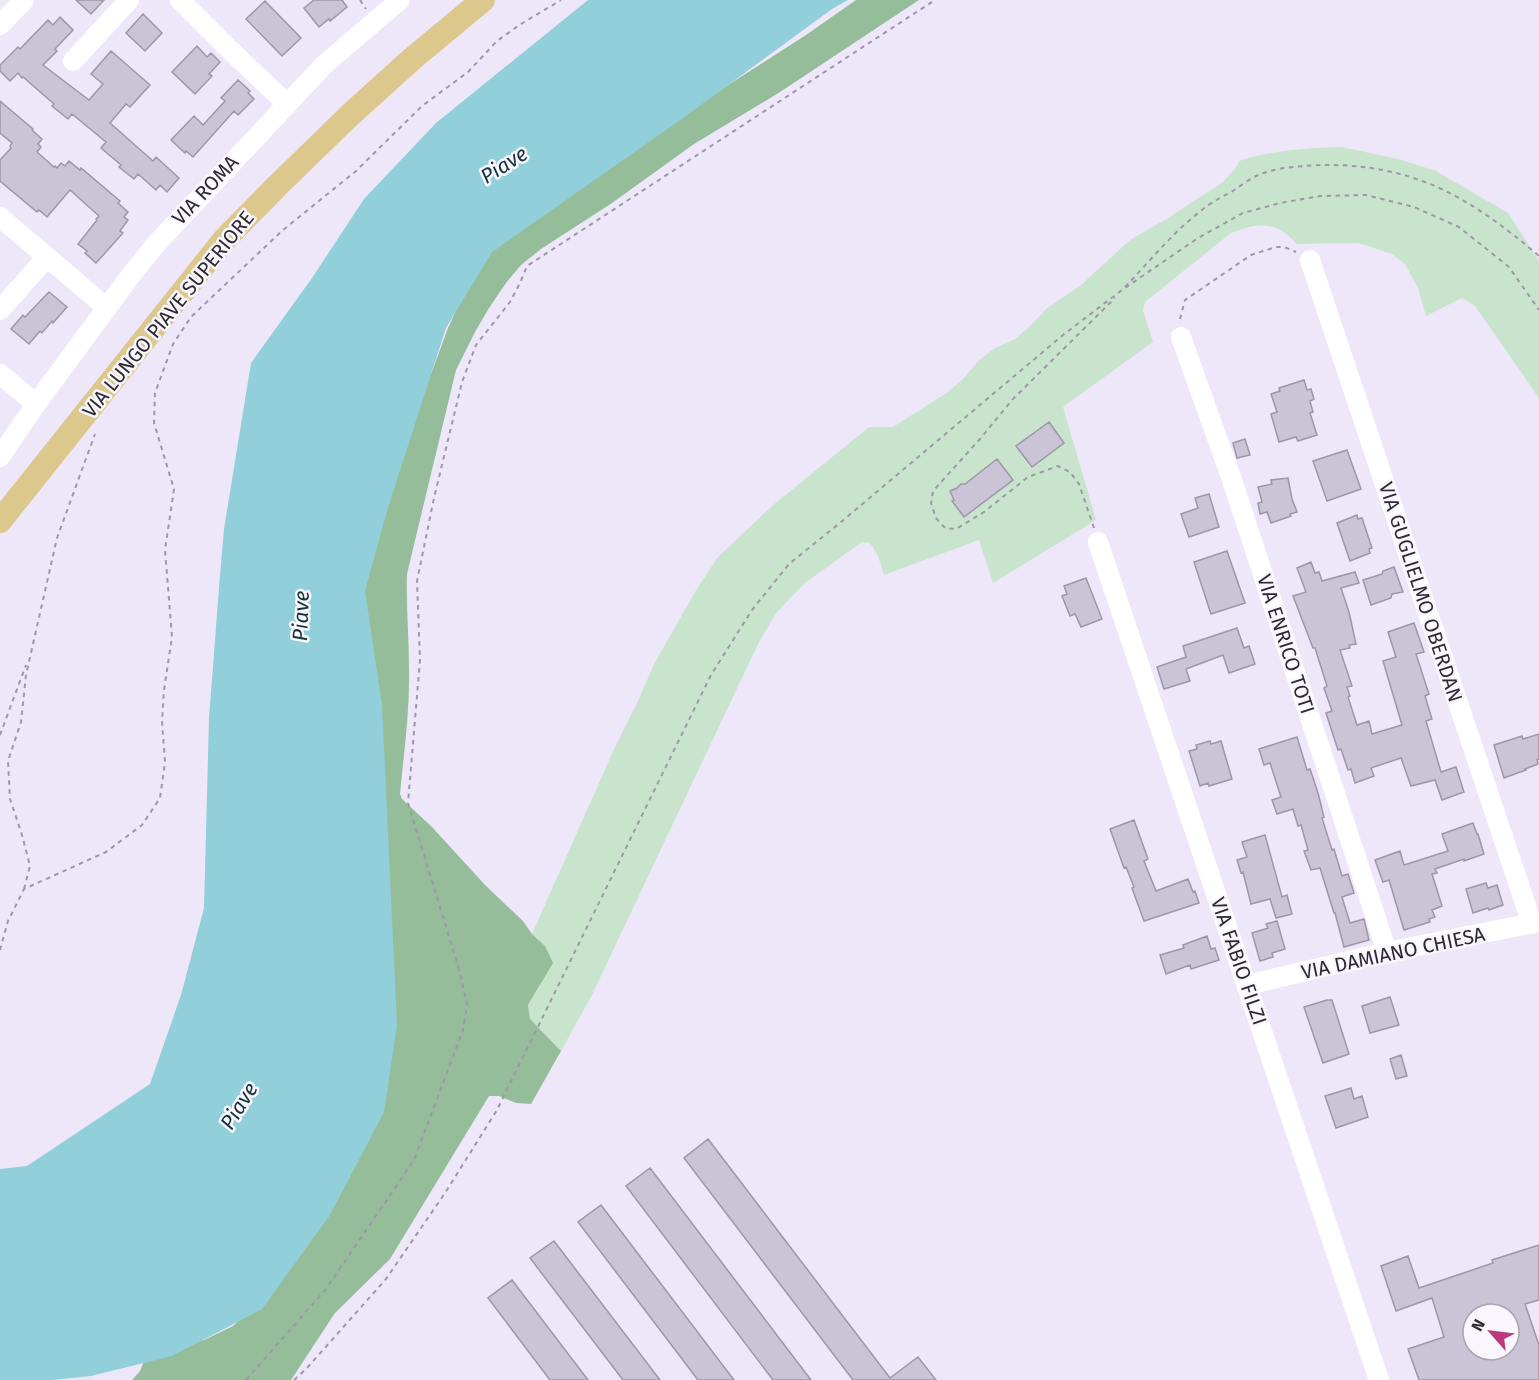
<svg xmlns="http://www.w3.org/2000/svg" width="1539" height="1380" font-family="'Fira Sans',sans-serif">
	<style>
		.green { fill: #c9e4cc }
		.forest { fill: #95bd9a }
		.water { fill: #91cfda }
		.building { fill: #cbc4d7; stroke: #9d96a8; stroke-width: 1.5; fill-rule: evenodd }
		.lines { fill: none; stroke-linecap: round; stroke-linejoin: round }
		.path { stroke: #9d98a6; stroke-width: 2; stroke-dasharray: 4.5 4.5; stroke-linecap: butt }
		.minor { stroke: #fff; stroke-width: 20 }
		.major { stroke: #dcc88d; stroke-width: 24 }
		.labels { text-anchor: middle; stroke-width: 5; stroke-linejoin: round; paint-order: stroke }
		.street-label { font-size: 20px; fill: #2c2931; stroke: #f9f6fe }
		.water-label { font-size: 21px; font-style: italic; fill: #143439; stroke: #f9f6fe }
	</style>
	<rect width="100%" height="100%" fill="#eee7fa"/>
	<path class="green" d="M1342 147 1398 159 1436 171 1508 213 1539 261V398L1475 306 1462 298 1426 316 1418 288 1405 264 1392 254 1359 243 1296 244C1278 220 1255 223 1231 233L1145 302 1143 310 1153 342 1063 407 1096 520 993 583 979 540 884 575 878 556 870 543 862 542 805 583 777 612 759 642 591 997 561 1051 530 1020 528 1005 540 986 539 939 532 934 615 747 639 699 654 664 695 592 718 557 772 506 869 427H893L948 392 964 378 978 361 995 348 1015 339 1031 325 1046 309 1081 285 1130 240 1168 218 1223 182 1237 166 1239 161C1272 150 1307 148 1342 147Z"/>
	<path class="forest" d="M856 0H919L780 92 694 144 612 203 541 249 521 265 506 283 489 308 475 332 456 370 407 574C406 606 409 637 409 668 410 710 404 752 400 794L402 799 432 827 485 885 523 921 532 934 545 946 553 963 528 1005 530 1019 561 1051 531 1104 516 1103 499 1096H489L390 1259 335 1313 291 1380H132L140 1371 144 1361 170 1346 204 1340 233 1326 262 1300 345 632 412 426 448 328 469 283 494 243 714 94 806 35Z"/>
	<path class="water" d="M588 0H848L832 9 686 116 492 252 446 328 387 511 365 591 382 705 397 1025 384 1112 330 1215 262 1309 172 1356 91 1376 53 1380H0V1169L27 1166 150 1084 181 995 204 908 209 718 220 575 224 529 251 363 312 278 364 199 436 123Z"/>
	<path class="building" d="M76 0H104L91 14Z
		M314 0H342L347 7 330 21 329 19 319 27 304 8Z
		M265 1 301 38 282 56 246 19Z
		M143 14 162 33 145 51 126 33Z
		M60 17 73 30 55 49 57 51 43 65 89 100 103 84 91 74 111 51 150 85 130 107 126 104 110 123 153 161 156 157 179 178 167 192 160 185 156 190 138 174 134 179 119 167 121 165 101 148 106 142 72 114 68 119 52 106 54 104 23 77 22 78 18 73 10 81 0 71V65L18 47 20 49 48 20 53 25Z
		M197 46 207 57 211 53 220 62 209 74 212 76 195 94 172 72Z
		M238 80 250 91 248 93 254 99 238 115 234 111 193 157 186 151 185 153 171 140 194 116 203 125 225 101 221 98Z
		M0 101 33 129 32 130 42 139 38 144 41 147 37 152 54 167 55 166 57 168 61 163 65 166 69 161 80 170 81 168 120 201 118 203 128 212 124 217 128 220 120 231 123 233 96 263 85 253 87 251 78 244 97 220 96 219 99 216 70 190 47 217 39 210 37 212 0 181V160L11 148 10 146 12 143 0 133Z
		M49 292 67 307 53 323 52 321 42 333 40 331 29 344 11 329 23 315 25 317Z
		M1304 380 1307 390 1311 389 1314 399 1310 401 1313 412 1310 413 1317 435 1298 441 1296 437 1279 442 1271 414 1277 412 1271 394 1280 391 1279 388Z
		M1049 422 1064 443 1032 467 1016 446Z
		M1245 439 1250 455 1237 458 1233 443Z
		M1347 450 1361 489 1327 501 1313 461Z
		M997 459 1013 480 964 517 952 501 954 500 950 491 957 488 961 484H965Z
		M1288 478 1292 499 1297 512 1290 514 1291 516 1271 523 1267 512 1260 514 1258 503 1262 502 1258 487 1272 484 1271 480Z
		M1209 494 1219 527 1189 537 1181 514 1198 508 1195 498Z
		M1357 515 1358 519 1362 518 1372 548 1369 549 1370 553 1350 561 1337 523Z
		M1227 551 1245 603 1211 614 1194 562Z
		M1311 562 1315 573 1319 572 1322 581 1355 572 1359 583 1341 588 1349 612 1356 644 1349 645 1350 648 1340 650 1352 686 1347 687 1350 696 1348 697 1357 725 1369 721 1372 734 1402 725 1383 661 1396 657 1388 632 1414 623 1424 652 1416 654 1429 694 1425 696 1432 719 1426 721 1441 772 1456 767 1464 792 1442 800 1435 780 1411 786 1401 758 1371 768 1374 776 1355 783 1351 769 1348 770 1341 749 1338 750 1326 713 1332 711 1324 688 1327 686 1315 648H1313L1293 596 1306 592 1297 568Z
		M1394 567 1403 592 1392 594 1391 598 1371 605 1363 580 1382 574 1383 571Z
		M1086 578 1102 619 1081 627 1075 614 1070 616 1062 596 1067 594 1064 586Z
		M1237 628 1244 648 1249 646 1255 664 1229 673 1223 655 1186 669 1190 681 1164 689 1157 667 1186 657 1183 646Z
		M1539 734V759L1537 760 1538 764 1525 769 1526 770 1504 778 1494 745 1522 736 1523 739Z
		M1297 737 1307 770 1310 769 1318 793 1324 817 1322 818 1332 850 1334 849 1342 876 1348 874 1354 893 1342 897 1350 923 1364 919 1369 940 1344 947 1335 913H1334L1320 868 1311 870 1304 851 1308 850 1301 825 1298 826 1293 809 1277 814 1272 800 1281 797 1270 763 1264 765 1259 749Z
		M1210 741 1211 744 1221 741 1232 779 1209 786 1208 783 1200 786 1189 751 1197 749 1196 745Z
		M1134 820 1148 859 1144 861 1156 891 1188 879 1193 892 1195 891 1199 903 1144 921 1132 888 1134 887 1126 867 1124 868 1110 829Z
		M1473 823 1477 834H1478L1484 854 1464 861V859L1435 869 1437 873 1432 874 1442 906 1432 910 1435 917 1429 919 1430 922 1404 930 1389 880 1383 882 1375 860 1400 851 1404 865 1448 851 1442 834Z
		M1265 835 1282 897 1287 895 1292 914 1276 918 1270 899 1251 904 1243 872 1241 873 1237 860 1247 857 1242 842Z
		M1486 883 1488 888 1497 885 1503 905 1489 910 1488 908 1473 913 1466 889Z
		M1277 921 1285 949 1272 953 1273 957 1260 961 1252 933 1268 928 1266 924Z
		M1207 936 1211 949 1215 948 1219 960 1191 969 1190 965 1166 974 1160 955 1184 948 1183 945Z
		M1390 997 1399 1025 1370 1033 1362 1006Z
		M1327 1000H1332L1349 1054 1323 1063 1304 1007Z
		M1401 1055 1407 1076 1396 1079 1390 1059Z
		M1351 1088 1354 1099 1362 1096 1368 1117 1336 1128 1325 1096Z
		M708 1139 890 1378 918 1357 936 1380H853L684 1158Z
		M650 1168 811 1380H773L626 1186Z
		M601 1205 734 1380H698L578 1222Z
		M554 1241 660 1380H623L530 1258Z
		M1539 1245V1300L1525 1304 1539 1345V1380H1419L1408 1349 1444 1337 1432 1298 1396 1311 1381 1266 1408 1256 1419 1288 1493 1263 1492 1260ZM1473 1314H1509V1350H1473Z
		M512 1280 588 1380H550L488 1298Z"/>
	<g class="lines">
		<path class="path" d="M360 0 366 9
			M1125 287C1150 261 1173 232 1202 210 1211 202 1222 197 1233 191 1240 186 1248 180 1256 176 1275 167 1302 166 1323 165 1415 164 1471 198 1539 256
			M1180 319 1185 300 1251 255 1276 247H1284L1296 252
			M1094 528 1079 484 1070 472 1058 466 1028 477 984 512 956 529 945 528 936 518 931 503 933 491 980 439 1012 400 1115 298
			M0 735 26 665
			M24 889 30 866 22 835 10 799 8 761 21 722 26 675 57 538 95 434
			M0 950 8 921 24 889 106 852 142 825 160 798 165 762 162 721 164 690 172 637 165 550 174 489 154 423 155 393 173 344 191 317 211 298 283 230 356 171 422 106 468 72 497 41 521 24 561 0
			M246 1380 326 1289 414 1160 463 1030 467 1004 459 969 408 803 420 660 417 581 434 498 462 382 476 345 510 302 520 283 527 266 935 0
			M294 1380 307 1368 386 1279 445 1193 497 1110 711 675 752 610 789 564 841 522 1063 335 1122 290 1198 238 1243 213 1280 203 1321 196 1366 195 1414 207 1459 227 1509 267 1539 310"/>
		<path class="minor" d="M180 0 229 49 286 103
			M0 25 24 0
			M73 61 129 0
			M0 217 107 308
			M1310 260 1532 924
			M0 310 47 257
			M1181 337 1232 480 1387 952
			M0 374 36 404
			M0 457 36 404 131 275 157 243 325 64 400 0
			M1098 542 1379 1380
			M1247 985 1387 952 1539 922"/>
		<path class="major" d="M0 521 224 240 277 186 350 115 412 59 483 0"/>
	</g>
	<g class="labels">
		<g class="street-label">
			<text transform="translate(205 190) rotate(-47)" y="7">VIA ROMA</text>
			<text transform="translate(168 314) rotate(-51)" y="7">VIA LUNGO PIAVE SUPERIORE</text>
			<text transform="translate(1421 592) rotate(72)" y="7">VIA GUGLIELMO OBERDAN</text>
			<text transform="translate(1286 644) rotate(72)" y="7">VIA ENRICO TOTI</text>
			<text transform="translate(1393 953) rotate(-12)" y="7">VIA DAMIANO CHIESA</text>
			<text transform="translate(1239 961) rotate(71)" y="7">VIA FABIO FILZI</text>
		</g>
		<g class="water-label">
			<text transform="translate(504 165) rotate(-32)" y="7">Piave</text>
			<text transform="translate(301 616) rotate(-88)" y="7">Piave</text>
			<text transform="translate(239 1106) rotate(-58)" y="7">Piave</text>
		</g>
	</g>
	<g transform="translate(1491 1332) rotate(298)"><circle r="28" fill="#f9f6fe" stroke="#a7a4ac" stroke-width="1.5"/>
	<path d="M0-4.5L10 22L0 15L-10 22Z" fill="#bc387c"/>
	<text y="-9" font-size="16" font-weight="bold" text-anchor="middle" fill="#2c2931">N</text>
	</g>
</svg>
